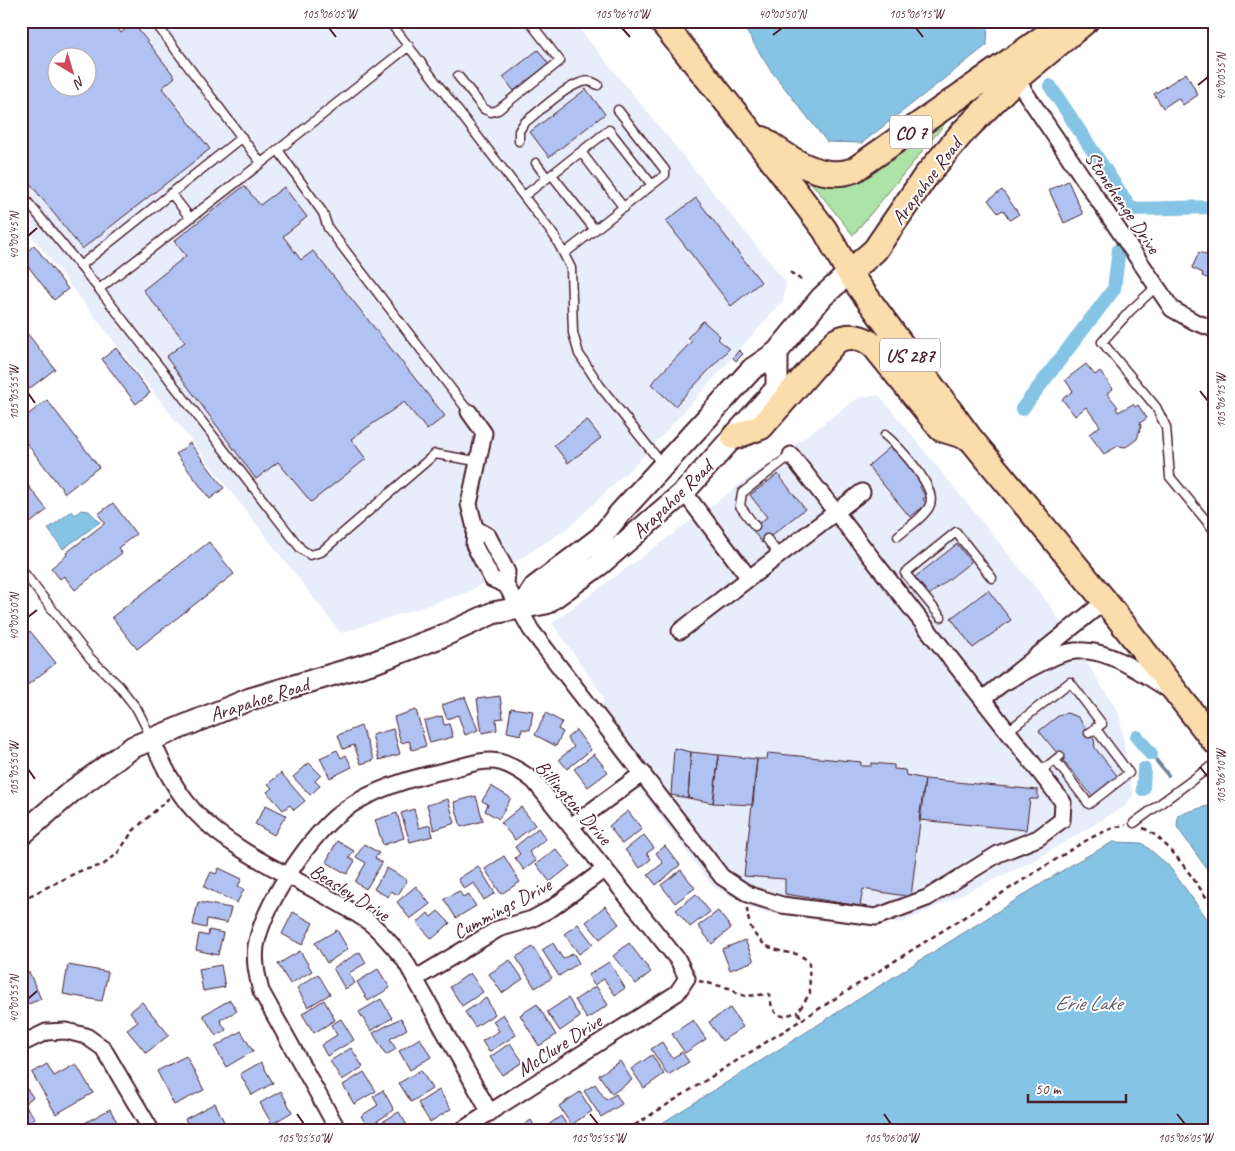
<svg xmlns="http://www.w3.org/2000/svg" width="1235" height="1151" font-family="Caveat,sans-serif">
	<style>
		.built { fill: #e7edfb; fill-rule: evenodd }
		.green { fill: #ace3a6; stroke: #7b8168 }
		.water { fill: #85c4e5; stroke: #6d829b }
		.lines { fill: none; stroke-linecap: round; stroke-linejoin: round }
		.stream { stroke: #6d829b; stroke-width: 4 }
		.canal { stroke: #85c4e5; stroke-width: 14 }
		.building { fill: #b0c2f1; stroke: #4a1f2b; fill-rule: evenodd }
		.service-casing { stroke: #4a1f2b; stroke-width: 11 }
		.minor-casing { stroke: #4a1f2b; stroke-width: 19 }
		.secondary-casing { stroke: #4a1f2b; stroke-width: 25 }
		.primary-casing { stroke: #4a1f2b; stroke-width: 28 }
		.path { stroke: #4a1f2b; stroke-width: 2.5; stroke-dasharray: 5 4; stroke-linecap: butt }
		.service { stroke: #fff; stroke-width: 8 }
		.minor { stroke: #fff; stroke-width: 15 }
		.secondary { stroke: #fff; stroke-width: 21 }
		.primary { stroke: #faddab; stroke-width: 24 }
		.ticks { fill: none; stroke: #4a1f2b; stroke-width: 2 }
		.labels { text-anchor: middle; stroke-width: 4; stroke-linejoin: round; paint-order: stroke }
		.shield { fill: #fff; stroke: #80626b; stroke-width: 1 }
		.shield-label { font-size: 19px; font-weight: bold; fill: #4a1f2b }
		.street-label { font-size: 20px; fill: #4a1f2b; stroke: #fff }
		.water-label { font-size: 21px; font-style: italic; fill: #5f596c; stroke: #fff }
		.neatline { fill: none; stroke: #4a1f2b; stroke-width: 2 }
		.ticks-label { font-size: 12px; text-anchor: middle; fill: #4a1f2b }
	</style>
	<rect width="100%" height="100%" fill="#fff"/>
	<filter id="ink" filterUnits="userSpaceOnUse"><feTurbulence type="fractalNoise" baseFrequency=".02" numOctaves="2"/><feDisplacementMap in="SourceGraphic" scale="10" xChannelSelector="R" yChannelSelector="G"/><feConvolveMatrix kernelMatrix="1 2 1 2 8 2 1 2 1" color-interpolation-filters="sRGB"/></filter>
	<g filter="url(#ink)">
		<path class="built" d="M21 21H573L786 282 783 301 642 458 568 528 469 592 341 633 21 222ZM58 58H88V88H58Z
			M879 395 1048 603 1119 713 1133 795 1124 807 1031 862 904 922 855 925 760 912 712 886 594 728 604 697 552 623 858 398Z"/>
		<path class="green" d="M953 114 853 235 805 175 815 177Z"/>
		<path class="water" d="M740 21H988L987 45 862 143 827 142 769 68Z
			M81 510 89 511 100 522 63 549 48 529 72 511 75 515Z
			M1207 806 1214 815V879L1177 827 1178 815Z
			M1113 842 1142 843 1168 865 1214 928V1130H651L1076 862Z"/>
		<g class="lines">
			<path class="stream" d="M1035 21V25
				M1151 754 1168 775"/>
			<path class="canal" d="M1050 86 1131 209 1214 207
				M1022 409 1114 289 1119 249
				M1137 737 1151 754
				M1143 789 1144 769"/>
		</g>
		<path class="building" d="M21 21H112L121 33 133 23 175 77 162 88 210 149 82 249 21 172ZM58 58H88V88H58Z
			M538 50 549 65 514 91 503 77Z
			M1186 73 1198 95 1183 105 1178 98 1163 108 1154 94Z
			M586 89 605 114 549 157 530 132Z
			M1068 181 1083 214 1064 223 1049 190Z
			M244 186 260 205 284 187 307 217 283 236 301 260 313 251 445 416 427 430 404 402 351 439 366 459 311 502 278 462 256 479 166 357 185 342 143 290 186 256 174 241Z
			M1002 190 1019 214 1010 220 1003 210 998 213 988 200Z
			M696 198 761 282 731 306 666 221Z
			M34 245 68 289 54 300 21 257Z
			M1199 252 1214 258V281L1202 276 1203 273 1192 268Z
			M703 321 720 336 718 339 729 349 675 406 651 384 692 341 688 337Z
			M27 333 55 369 21 395V338Z
			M116 348 150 393 136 404 102 359Z
			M739 350 743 354 736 361 733 358Z
			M1086 364 1095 375 1100 371 1113 389 1107 393 1118 407 1116 408 1118 412 1133 404 1135 407 1138 405 1147 418 1140 423 1141 426 1137 439 1126 447 1118 446 1104 454 1089 434 1100 426 1086 407 1075 416 1062 399 1073 391 1065 380Z
			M47 400 99 467 65 493 21 436V420Z
			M587 420 601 438 568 463 554 445Z
			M190 443 224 488 210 499 176 454Z
			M890 447 892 450 894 448 923 485 920 487 926 497 923 499 927 504 910 517 868 466Z
			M778 474 805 509 762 543 752 529 767 517 750 495Z
			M21 476 47 510 21 530Z
			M113 503 136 534 118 548 122 553 75 590 64 576 60 579 51 568 67 555 66 553 105 523 98 514Z
			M209 542 234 574 137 649 112 617Z
			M957 544 971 562 929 595 915 577Z
			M988 590 1011 620 973 648 951 618Z
			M30 631 56 663 21 690V638Z
			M500 696 503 718 496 719 497 730 482 733 477 699Z
			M465 697 478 730 465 735 458 715 447 719 442 705Z
			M511 708 533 711 530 730 522 729 521 735 507 732Z
			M416 710 426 746 412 750 409 741 401 743 394 717Z
			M546 713 562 722 558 729 563 732 556 746 535 735Z
			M1067 713 1078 717 1094 739 1095 748 1119 778 1093 797 1039 731 1058 716Z
			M442 716 444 725 449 724 453 737 430 743 424 721Z
			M361 726 374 760 361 764 354 745 343 749 338 735Z
			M393 729 400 754 379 760 372 735Z
			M576 730 591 750 567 769 559 759 574 747 567 738Z
			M674 748 691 752 688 798 671 795Z
			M337 750 341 758 346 755 352 767 330 778 320 758Z
			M691 752 719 755 713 803 688 798Z
			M768 753 861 762V766H871V763L894 765V769L905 770 906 775 925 779 911 897 863 889 860 906 785 894V879L744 876 757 759H767Z
			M594 754 608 772 588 787 574 769Z
			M719 755 757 759 753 805 713 803Z
			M309 763 321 775 315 781 320 786 310 795 293 777Z
			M281 773 305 801 294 810 290 805 283 810 267 792 272 788 268 784Z
			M925 779 1038 790V799H1030L1026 830 919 820Z
			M491 786 511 798 499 819 485 811 488 804 482 801Z
			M476 796 483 821 461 827 454 802Z
			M448 799 455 823 434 830 427 805Z
			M266 805 286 815 274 835 255 824Z
			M521 807 535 825 515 840 501 823Z
			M414 809 419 828 430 825 433 836 410 842 401 813Z
			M628 811 642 829 622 844 609 826Z
			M397 813 404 838 383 845 375 820Z
			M538 828 546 839 529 852 536 861 524 870 515 858 520 854 515 847Z
			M644 835 654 848 647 853 651 859 640 868 625 850Z
			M337 841 354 851 349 858 355 861 347 874 326 862Z
			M364 844 379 853 375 858 382 863 366 889 355 882 366 863 356 857Z
			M665 846 680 865 656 885 648 875 663 863 656 853Z
			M556 849 570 866 550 882 536 864Z
			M504 856 520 882 501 894 485 869Z
			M478 866 495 893 484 900 474 883 464 889 458 879Z
			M219 868 242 879 238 886 244 889 237 903 204 887 211 872 216 874Z
			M387 868 407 880 398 895 391 891 388 897 374 889Z
			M681 870 695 888 675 903 661 885Z
			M416 886 430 904 410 919 397 902Z
			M459 891 463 897 468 894 476 906 456 918 444 899Z
			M696 894 710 912 690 927 676 910Z
			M198 902 231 908 227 923 207 919 206 928 193 925Z
			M605 906 619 924 600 939 586 922Z
			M438 911 450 923 432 939 417 923 428 913 431 917Z
			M718 911 731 928 712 944 698 926Z
			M293 912 313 923 302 945 282 934Z
			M578 924 593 944 579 954 564 934Z
			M209 930 223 933 218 955 196 950 199 934 208 936Z
			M337 930 348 949 327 963 315 943Z
			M745 940 754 961 730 970 722 949Z
			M553 943 563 959 573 953 579 963 559 976 542 950Z
			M629 943 651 972 636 984 613 956Z
			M533 947 552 978 535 988 516 957Z
			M300 951 312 971 290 984 278 964Z
			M360 952 366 963 349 973 355 983 345 989 333 968Z
			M510 960 523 979 502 993 489 974Z
			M609 962 625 988 615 995 604 979 594 985 588 975Z
			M68 965 108 972 102 1001 63 994Z
			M221 965 225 987 203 991 199 969Z
			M378 969 390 988 368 1001 357 982Z
			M29 972 41 999 21 1007V975Z
			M470 973 483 992 462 1006 450 987Z
			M318 974 330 994 308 1007 297 988Z
			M596 986 608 1005 587 1019 575 1000Z
			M486 998 495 1014 475 1027 465 1012Z
			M568 998 580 1017 560 1031 547 1012Z
			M381 999 392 1018 371 1031 359 1012Z
			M230 1000 237 1011 220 1020 226 1030 216 1036 203 1015Z
			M324 1000 335 1020 314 1033 302 1014Z
			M142 1002 169 1035 146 1053 127 1030 138 1022 130 1012Z
			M537 1004 556 1035 539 1046 520 1015Z
			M730 1008 743 1027 722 1041 709 1022Z
			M503 1014 516 1035 489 1052 482 1041 499 1031 493 1021Z
			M401 1018 407 1029 390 1039 396 1049 386 1055 373 1033Z
			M341 1019 354 1040 327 1056 321 1045 337 1035 331 1025Z
			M693 1020 706 1039 685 1053 672 1034Z
			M241 1031 253 1051 226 1067 215 1047Z
			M420 1038 431 1057 410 1070 399 1051Z
			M662 1042 672 1058 682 1052 689 1062 668 1075 651 1049Z
			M510 1043 523 1062 502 1075 490 1057Z
			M351 1048 363 1067 342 1080 330 1061Z
			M652 1055 664 1074 644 1088 631 1069Z
			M186 1056 204 1090 174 1105 157 1071Z
			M620 1061 632 1080 612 1094 599 1075Z
			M261 1062 273 1083 252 1095 240 1074Z
			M47 1064 54 1076 76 1064 93 1093 56 1114 32 1073Z
			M421 1070 432 1089 411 1102 399 1083Z
			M364 1072 376 1091 354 1104 343 1085Z
			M595 1084 606 1100 616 1094 622 1104 601 1117 584 1091Z
			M24 1085 33 1097 24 1104 35 1118 21 1130V1087Z
			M383 1090 394 1110 368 1127 361 1116 378 1105 373 1097Z
			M439 1090 451 1109 430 1122 418 1103Z
			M281 1091 292 1112 272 1124 260 1103Z
			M580 1092 592 1111 571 1125 559 1106Z
			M215 1103 228 1130H191L185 1119Z
			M110 1109 121 1130H83L81 1125Z
			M399 1112 410 1130H380L377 1125Z
			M561 1116 570 1130H541Z
			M531 1120 537 1130H517Z"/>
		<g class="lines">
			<g class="service-casing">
				<path id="service" d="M154 21 261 163
					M389 21 555 237 571 268 573 333 579 354 600 386 662 464
					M409 46 278 150 323 213 328 228 469 412
					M458 76 484 109 491 112 498 110 560 61 529 21
					M618 110 665 170V175L652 185
					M519 141V131L524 123C540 111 564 87 583 82 589 80 593 82 598 85
					M581 152 624 208
					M536 163 547 178
					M552 175 595 230
					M171 193 190 218
					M21 194 99 289 301 549 310 555 321 552 435 454 476 461
					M524 196 609 130 652 185 565 253
					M80 266 242 137
					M1156 287 1130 311 1102 342 1156 407 1166 427 1170 477 1214 530
					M99 289 278 150
					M885 435C898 446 940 489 929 507 923 518 907 528 898 536
					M755 526 740 506 742 493 791 455
					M767 539 779 555
					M21 569 90 658 119 686 137 709 152 739
					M941 617 905 573 956 532 992 578
					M1008 731 1070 682 1102 724 1089 733
					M1055 760 1089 804 1129 773 1095 728
					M1040 772 1060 756
					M1134 823 1214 764"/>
			</g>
			<g class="minor-casing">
				<path id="minor" d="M1016 79 1172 309 1195 322 1214 329
					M469 412 484 433 469 504 475 528 474 545 492 579 506 585
					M684 492 749 578
					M475 528 488 536 507 572 506 585 531 630 722 877 750 895 782 905 876 917 927 898 998 854 1038 838 1062 820 1063 802 791 455
					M680 631 862 492
					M1000 685C1019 675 1039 663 1059 655 1097 639 1138 671 1169 690
					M983 699 1105 601
					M152 740C163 766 175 790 194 811 241 861 316 884 370 923 383 933 393 947 404 959L490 1113
					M571 826 643 773
					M415 979 498 929 532 919 552 908 605 869
					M21 1044 46 1032 66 1031 86 1036 103 1048 151 1130
					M338 1130 261 991C257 975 254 962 256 946 263 906 305 844 335 817 364 792 406 779 443 771 486 761 495 751 534 781L678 960 687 978 677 993 462 1130"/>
			</g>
			<g class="secondary-casing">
				<path id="secondary" d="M521 609 535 587 601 537 620 513 752 369 777 352 822 297 849 273
					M21 835 71 792 133 747 250 699 375 662 445 635 493 613 546 603 599 565 684 492 777 388V352"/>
			</g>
			<g class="primary-casing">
				<path id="primary" d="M661 21 746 126 825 230 849 273 970 438 1105 601 1214 741
					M763 139C789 159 822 182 854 170L1067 21
					M849 273 875 250 925 177 962 133 1016 79 1086 21
					M734 437 761 427 836 341C849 334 862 336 874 346L941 429 970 438"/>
			</g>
			<path class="path" d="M790 272 801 280
				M1143 828C1170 840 1196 884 1214 908
				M21 900 80 871 103 865 117 854 133 831 169 798
				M747 908C748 927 756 944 777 950 791 955 796 950 809 962L810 993 798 1012 802 1019
				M699 981 733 989 737 994 746 996 769 994 772 1007 777 1015 784 1016 798 1012
				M627 1130 1042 868C1068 853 1096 830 1126 825"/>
			<use href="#service" class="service"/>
			<use href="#minor" class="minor"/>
			<use href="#secondary" class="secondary"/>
			<use href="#primary" class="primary"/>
		</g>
	</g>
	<path class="ticks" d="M329 28 336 37M622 28 630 37M916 28 923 37M773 35 782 28M1198 85 1208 77M28 236 37 228M1200 391 1208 401M28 393 35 403M28 617 37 610M1200 767 1208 777M28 769 35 779M28 999 37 991M297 1114 304 1124M590 1114 598 1124M884 1114 891 1124M1177 1114 1185 1124"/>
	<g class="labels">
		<g class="shield">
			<rect x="890" y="115.5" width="42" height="33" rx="4"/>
			<rect x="880" y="338.5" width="60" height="33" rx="4"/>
		</g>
		<g class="shield-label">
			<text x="911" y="139">CO 7</text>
			<text x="910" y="362">US 287</text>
		</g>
		<g class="street-label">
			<text transform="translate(926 181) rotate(-53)" y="7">Arapahoe Road</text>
			<text transform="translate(1123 202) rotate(56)" y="7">Stonehenge Drive</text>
			<text transform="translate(672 499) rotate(-44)" y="7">Arapahoe Road</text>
			<text transform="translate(259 699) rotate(-18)" y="7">Arapahoe Road</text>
			<text transform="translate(574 802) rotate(49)" y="7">Billington Drive</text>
			<text transform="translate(350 892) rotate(32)" y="7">Beasley Drive</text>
			<text transform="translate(502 908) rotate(-28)" y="7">Cummings Drive</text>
			<text transform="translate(559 1045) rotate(-33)" y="7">McClure Drive</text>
		</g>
		<g class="water-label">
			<text x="1088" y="1010">Erie Lake</text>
		</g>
	</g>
	<rect width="1235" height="1151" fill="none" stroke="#fff" stroke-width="55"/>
	<g transform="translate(72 72) rotate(142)"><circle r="24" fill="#ffffff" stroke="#b7a5aa"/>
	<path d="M0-4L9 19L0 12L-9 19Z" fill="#d1495b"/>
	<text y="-8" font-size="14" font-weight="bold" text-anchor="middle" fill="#4a1f2b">N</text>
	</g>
	<path d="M1028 1094v8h98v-8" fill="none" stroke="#4a1f2b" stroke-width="2.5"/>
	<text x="1035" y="1094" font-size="15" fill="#4a1f2b" stroke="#ffffff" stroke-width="4" paint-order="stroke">50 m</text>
	<rect x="28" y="28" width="1180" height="1096" class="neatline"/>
	<g class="ticks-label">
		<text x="329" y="18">105°06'05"W</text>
		<text x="622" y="18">105°06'10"W</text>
		<text x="782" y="18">40°00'50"N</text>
		<text x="916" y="18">105°06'15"W</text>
		<text transform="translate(1221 77) rotate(-90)" y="4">40°00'55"N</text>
		<text transform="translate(14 236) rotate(-90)" y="4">40°00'45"N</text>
		<text transform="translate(14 393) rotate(-90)" y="4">105°05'55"W</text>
		<text transform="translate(1221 401) rotate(-90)" y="4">105°06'15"W</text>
		<text transform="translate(14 617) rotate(-90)" y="4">40°00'50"N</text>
		<text transform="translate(14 769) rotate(-90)" y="4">105°05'50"W</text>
		<text transform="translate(1221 777) rotate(-90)" y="4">105°06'10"W</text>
		<text transform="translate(14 999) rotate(-90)" y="4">40°00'55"N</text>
		<text x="304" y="1142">105°05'50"W</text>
		<text x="598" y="1142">105°05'55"W</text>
		<text x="891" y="1142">105°06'00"W</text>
		<text x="1185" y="1142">105°06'05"W</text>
	</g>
</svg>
